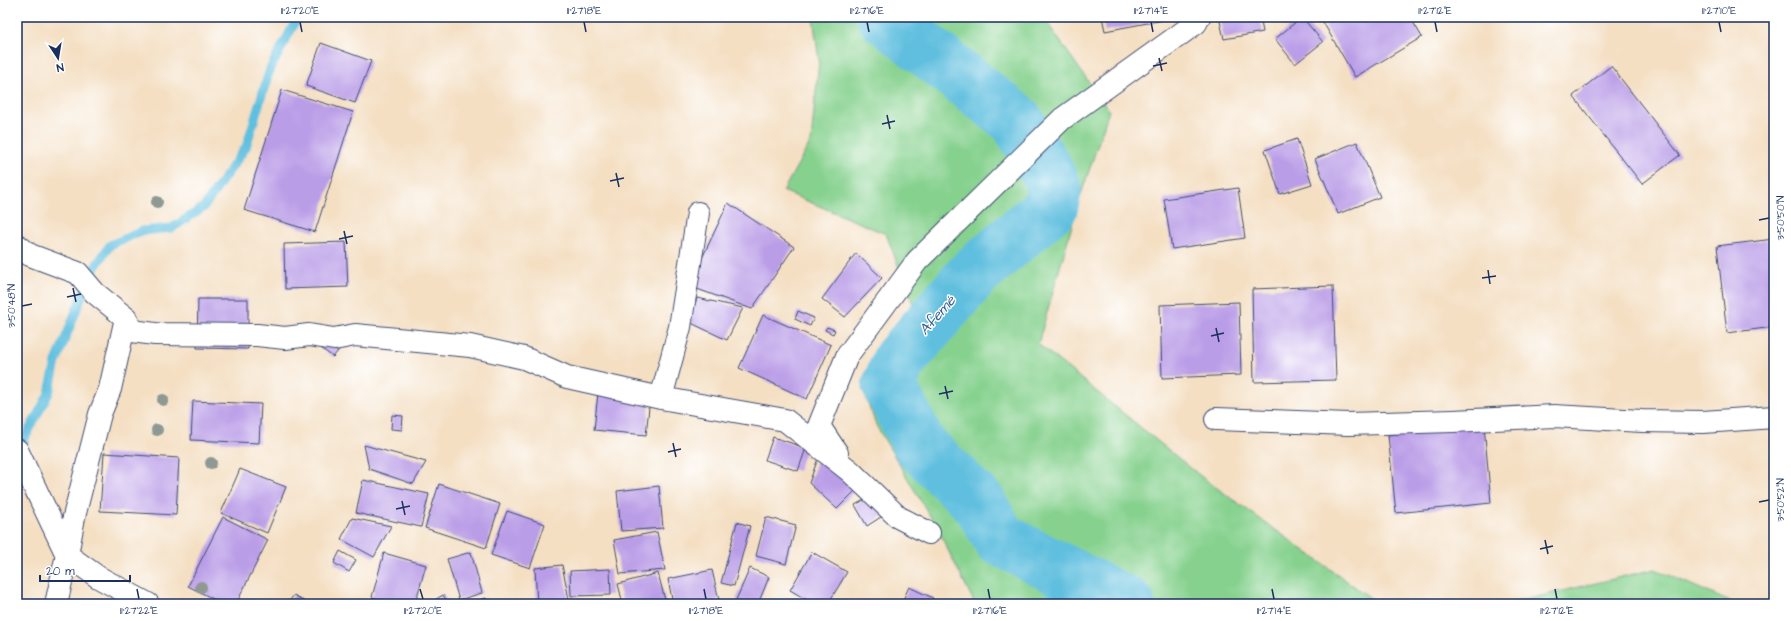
<svg xmlns="http://www.w3.org/2000/svg" width="1791" height="621" font-family="'Architects Daughter',sans-serif">
	<style>
		.green { fill: #86d18e; stroke: #508076 }
		.lines { fill: none; stroke-linecap: round; stroke-linejoin: round }
		.stream { stroke: #61bfdf; stroke-width: 9 }
		.river { stroke: #61bfdf; stroke-width: 54 }
		.building { fill: #ba9de7 }
		.minor-casing { stroke: #3c496d; stroke-width: 24 }
		.minor { stroke: #fff; stroke-width: 22 }
		.tree { fill: #8e9993 }
		.ticks { fill: none; stroke: #1b2f5e; stroke-width: 1.5 }
		.labels { text-anchor: middle; stroke-width: 3; stroke-linejoin: round; paint-order: stroke }
		.water-label { font-size: 15px; font-style: italic; fill: #34618b; stroke: #fff }
		.neatline { fill: none; stroke: #1b2f5e; stroke-width: 1.5 }
		.ticks-label { font-size: 10px; text-anchor: middle; fill: #1b2f5e }
	</style>
	<rect width="100%" height="100%" fill="#fff"/>
	<filter id="ink" filterUnits="userSpaceOnUse"><feTurbulence type="fractalNoise" baseFrequency=".025" numOctaves="2"/><feDisplacementMap in="SourceGraphic" scale="8" xChannelSelector="R" yChannelSelector="G"/><feConvolveMatrix kernelMatrix="1 2 1 2 8 2 1 2 1" color-interpolation-filters="sRGB"/></filter>
	<filter id="wash" filterUnits="userSpaceOnUse"><feTurbulence type="fractalNoise" baseFrequency=".012" numOctaves="4" result="noise"/><feDisplacementMap in="SourceGraphic" scale="16" xChannelSelector="R" yChannelSelector="G"/><feGaussianBlur stdDeviation="0.9" result="paint"/><feColorMatrix in="noise" values="0 0 0 0 0 0 0 0 0 0 0 0 0 0 0 0 0 1.4 0 .05"/><feComposite in="paint" operator="in"/></filter>
	<g filter="url(#wash)">
		<rect width="100%" height="100%" fill="#f4dfc3"/>
		<path class="green" d="M813 17H1003L1046 21 1109 111 1079 201 1038 344 1203 478 1379 604H975L937 528 877 427 862 388 913 304 886 234 783 191 811 141 819 61Z
			M1655 569 1735 604H1507Z"/>
		<g class="lines">
			<path class="stream" d="M20 453 26 436 49 393 56 362 91 273 110 245 142 231 172 228 204 207 246 147 270 69 298 17"/>
			<path class="river" d="M884 17 1016 120 1045 168 1055 189 1051 207 974 273 899 360 889 385 920 446 980 504 1000 539 1128 604"/>
		</g>
		<g id="blocks">
			<path class="building" d="M1102 17H1174V18L1105 31Z
				M1219 17H1260L1263 32 1224 39Z
				M1302 17 1323 42 1295 64 1275 39Z
				M1320 17H1410L1422 37 1355 77Z
				M321 43 371 61 355 103 306 86Z
				M1611 66 1680 155 1642 184 1573 96Z
				M282 90 353 112 315 232 244 210Z
				M1297 139 1312 184 1280 194 1265 150Z
				M1357 142 1380 197 1338 214 1315 159Z
				M1238 188 1245 238 1172 249 1164 199Z
				M728 203 794 247 752 309 689 286Z
				M1774 239V327L1727 333 1717 246Z
				M346 242 348 287 285 289 284 244Z
				M856 253 882 278 845 317 822 299Z
				M1333 286 1336 380 1254 382 1252 289Z
				M697 298 743 308 727 340 689 322Z
				M198 299H248V349L197 348Z
				M1239 302 1241 375 1162 378 1160 305Z
				M798 311 814 318 810 326 795 319Z
				M763 315 831 345 807 399 739 368Z
				M334 327 348 339 333 357 318 346Z
				M827 327 835 330 833 334 825 330Z
				M598 393 650 398 646 435 594 430Z
				M193 401 261 404 259 443 191 440Z
				M392 415 403 416 402 430 391 429Z
				M1484 425 1491 503 1396 513 1388 435Z
				M773 437 806 448 798 471 765 460Z
				M364 445 426 462 413 484 369 469Z
				M104 453 179 458 176 515 100 511Z
				M819 456 860 486 837 509 809 483Z
				M240 469 286 487 267 533 221 513Z
				M363 480 429 494 421 527 356 513Z
				M439 484 500 504 486 548 425 528Z
				M659 486 663 528 621 531 617 491Z
				M873 495 887 513 867 526 855 505Z
				M507 511 545 524 530 568 491 555Z
				M223 517 268 540 236 604H223L188 586Z
				M766 517 796 525 786 564 756 556Z
				M352 518 391 526 374 557 341 539Z
				M737 522 750 526 734 586 721 583Z
				M657 532 665 570 620 574 614 540Z
				M340 551 356 560 349 572 334 563Z
				M471 552 482 593 459 600 447 559Z
				M812 552 847 572 828 604H814L790 590Z
				M384 553 426 565 415 604H397L372 597Z
				M562 565 570 604H537L535 568Z
				M750 568 769 577 758 604H745L736 600Z
				M610 569 611 595 571 596 570 571Z
				M712 570 719 600 698 604H673L668 579Z
				M658 573 666 604H623L618 584Z
				M909 587 933 598 930 604H901Z
				M294 595 308 604H287Z
				M443 595 449 604H428Z
				M486 598 488 604H465Z
				M842 600 852 604H841Z"/>
		</g>
	</g>
	<g filter="url(#ink)">
		<use href="#blocks" fill-opacity="0" stroke="#3c496d" stroke-width="1"/>
		<g class="lines">
			<g class="minor-casing">
				<path id="minor" d="M17 245 30 255 78 273 95 293 126 318
					M661 398 680 327 698 213
					M1216 419 1348 424 1453 421 1554 416 1642 421 1703 422 1774 417
					M17 450 67 555 56 604
					M837 453 819 426 847 356 917 261 1062 119 1196 23 1199 17
					M148 604 98 577 67 555 74 517 100 414 110 389 126 318 132 331 155 334 257 335 285 338 309 335 334 339 355 335 470 346 524 358 567 377 661 398 785 420 850 471 898 517 929 533"/>
			</g>
			<use href="#minor" class="minor"/>
		</g>
		<g class="tree">
			<circle cx="157" cy="202" r="6"/>
			<circle cx="163" cy="400" r="6"/>
			<circle cx="157" cy="430" r="6"/>
			<circle cx="211" cy="463" r="6"/>
			<circle cx="201" cy="587" r="6"/>
		</g>
	</g>
	<path class="ticks" d="M300 22 302 32M584 22 586 32M867 22 869 32M1151 22 1153 32M1435 22 1437 32M1719 22 1721 32M1159 58 1162 71M1153 66 1167 63M887 115 890 129M882 124 895 121M616 173 619 187M610 181 624 178M1759 220 1769 218M344 231 347 244M339 239 353 236M1488 270 1490 284M1482 278 1496 276M73 288 76 302M67 297 81 294M22 306 32 304M1216 328 1219 342M1211 336 1224 333M945 386 948 399M939 394 953 391M673 443 676 457M668 452 681 449M402 501 405 515M1759 502 1769 500M396 509 410 506M1545 540 1548 554M1540 549 1553 546M137 589 139 599M420 589 423 599M704 589 706 599M988 589 990 599M1272 589 1274 599M1555 589 1557 599"/>
	<g class="labels">
		<g class="water-label">
			<text transform="translate(937 315) rotate(-49)" y="5">Afemé</text>
		</g>
	</g>
	<rect width="1791" height="621" fill="none" stroke="#fff" stroke-width="44"/>
	<g transform="translate(58 58) rotate(168)" stroke="#ffffff" stroke-width="3" paint-order="stroke">
	<path d="M0-3L7 15L0 10L-7 15Z" fill="#1b2f5e"/>
	<text y="-6" font-size="11" font-weight="bold" text-anchor="middle" fill="#1b2f5e">N</text>
	</g>
	<path d="M40 575v6h90v-6" fill="none" stroke="#1b2f5e" stroke-width="2"/>
	<text x="46" y="575" font-size="12" fill="#1b2f5e" stroke="#ffffff" stroke-width="3" paint-order="stroke">20 m</text>
	<rect x="22" y="22" width="1747" height="577" class="neatline"/>
	<g class="ticks-label">
		<text x="300" y="14">11°27'20"E</text>
		<text x="584" y="14">11°27'18"E</text>
		<text x="867" y="14">11°27'16"E</text>
		<text x="1151" y="14">11°27'14"E</text>
		<text x="1435" y="14">11°27'12"E</text>
		<text x="1719" y="14">11°27'10"E</text>
		<text transform="translate(1780 218) rotate(-90)" y="4">3°50'50"N</text>
		<text transform="translate(11 306) rotate(-90)" y="4">3°50'48"N</text>
		<text transform="translate(1780 500) rotate(-90)" y="4">3°50'52"N</text>
		<text x="139" y="614">11°27'22"E</text>
		<text x="423" y="614">11°27'20"E</text>
		<text x="706" y="614">11°27'18"E</text>
		<text x="990" y="614">11°27'16"E</text>
		<text x="1274" y="614">11°27'14"E</text>
		<text x="1557" y="614">11°27'12"E</text>
	</g>
</svg>
